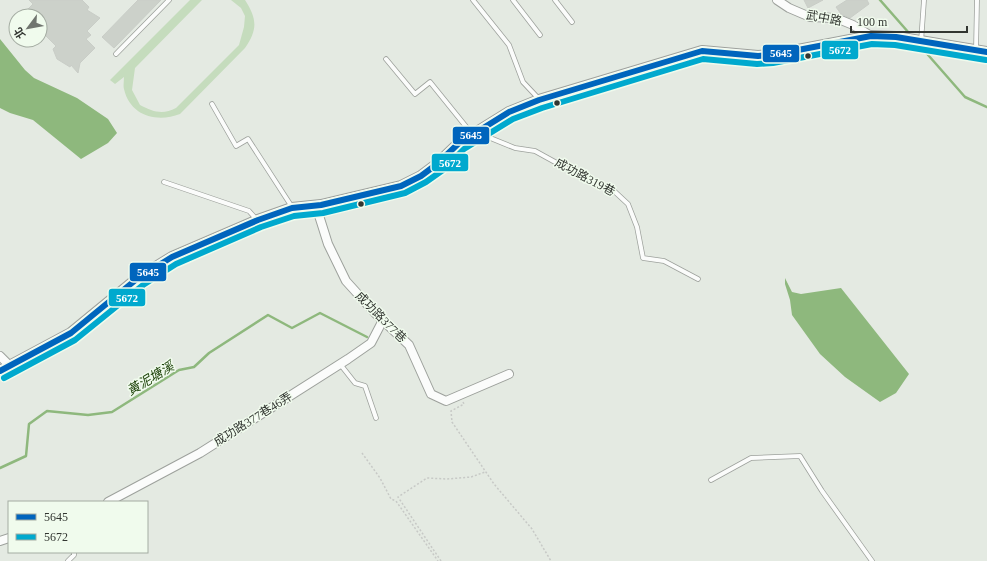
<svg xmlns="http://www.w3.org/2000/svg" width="987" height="561" font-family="'Times New Roman','Noto Sans TC',serif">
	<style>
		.green { fill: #c5dcbd }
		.water { fill: #8eb87d }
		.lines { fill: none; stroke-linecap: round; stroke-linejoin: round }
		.stream { stroke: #8eb87d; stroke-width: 2.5 }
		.building { fill: #ccd1ca; stroke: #c9cdc7 }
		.service-casing { stroke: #9da19c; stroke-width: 5.5 }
		.minor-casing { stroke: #9da19c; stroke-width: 10 }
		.tertiary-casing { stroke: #9da19c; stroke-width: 12 }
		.path { stroke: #c7c9c6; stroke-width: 1.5; stroke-dasharray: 2 2; stroke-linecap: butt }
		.service { stroke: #fbfcfb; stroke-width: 4 }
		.minor { stroke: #fbfcfb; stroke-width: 8 }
		.tertiary { stroke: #fbfcfb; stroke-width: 10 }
		.bus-1-casing { stroke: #f0fbed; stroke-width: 9 }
		.bus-2-casing { stroke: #f0fbed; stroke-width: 9 }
		.bus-1 { stroke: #0065bd; stroke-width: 6 }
		.bus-2 { stroke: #00a9ce; stroke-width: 6 }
		.bus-dot { fill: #323631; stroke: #f0fbed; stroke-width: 1.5 }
		.labels { text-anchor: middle; stroke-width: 3; stroke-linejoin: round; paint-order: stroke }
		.street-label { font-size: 12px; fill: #323631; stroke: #f0fbed }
		.water-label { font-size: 13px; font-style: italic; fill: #193f05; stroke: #f0fbed }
		.line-badge { stroke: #f0fbed; stroke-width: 1.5 }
		.badge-label { font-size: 11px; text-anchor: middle; font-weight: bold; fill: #fff }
	</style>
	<rect width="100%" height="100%" fill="#e4eae2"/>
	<path class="green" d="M190 0H202L135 68 132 90 140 105C153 112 163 115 176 108L239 45 244 27 245 16 241 8 231 0H245C257 19 258 29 245 48L180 114C157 123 130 116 124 89 123 86 124 81 124 77L115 84 110 80Z"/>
	<path class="water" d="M0 39 25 70 34 78 77 98 108 119 117 133 108 143 81 159 33 120 10 113 0 108Z
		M785 278 792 292 801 294 841 288 909 374 896 393 880 402 845 377 820 354 792 315 790 300 785 284Z"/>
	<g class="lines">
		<path class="stream" d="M880 0 909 33
			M922 48 965 97 987 107
			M0 468 26 456 29 424 47 411 88 415 112 412 179 370 194 367 209 353 268 315 292 328 320 313 367 337"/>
	</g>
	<path class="building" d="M29 0H82L89 7 87 10 100 18 87 31 91 35 86 39 95 48 80 63 78 73 71 65 70 67 57 59 53 49 56 46 42 32 44 29 40 25V16H31L26 11 33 4Z
		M138 0H161L114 48 102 37Z
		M804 0H823L808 8Z
		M847 0H867L869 4 850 18 841 14 836 7Z"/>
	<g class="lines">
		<g class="service-casing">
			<path id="service" d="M473 0 509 45 523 82 539 99
				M513 0 540 35
				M555 0 572 22
				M921 42 924 0
				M976 50 977 0
				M116 54 169 0
				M386 59 415 94 430 82 472 134
				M212 104 236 146 248 139 292 207
				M478 133 515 148 535 151 584 178 614 191 628 204 637 227 643 258 664 261 698 279
				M164 182 249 211 257 220
				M340 364 355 383 365 386 376 418
				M711 480 751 458 800 456 822 491 872 561
				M68 561 74 555V552"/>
		</g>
		<g class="minor-casing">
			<path id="minor" d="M777 0 789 8 810 17 836 18 853 25 871 36
				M316 206 328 244 346 281 375 313 409 345 431 394 446 401 509 374
				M0 356 10 366
				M108 502 200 453 348 359 371 343 383 320
				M0 541 9 538"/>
		</g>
		<g class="tertiary-casing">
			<path id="tertiary" d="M0 371 71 333 138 278 172 257 258 220 292 208 321 205 401 186 421 176 437 164 459 143 509 112 539 100 702 51 758 56 772 55 871 36 896 37 987 52"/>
		</g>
		<path class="path" d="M463 402 464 404 451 411 452 422 494 484 532 529 551 561
			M362 453 380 478 391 499 396 501 438 561
			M441 561 398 497 427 478 447 479 471 477 485 472"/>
		<use href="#service" class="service"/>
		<use href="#minor" class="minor"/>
		<use href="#tertiary" class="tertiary"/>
		<g class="bus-1-casing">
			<path id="bus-1" d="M0 371 71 333 138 278 172 257 258 220 292 208 321 205 401 186 421 176 437 164 459 143 509 112 539 100 702 51 758 56 772 55 871 36 896 37 987 52"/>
		</g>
		<g class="bus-2-casing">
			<path id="bus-2" d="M4 378 75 340 143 285 176 264 261 227 294 216 323 213 405 193 426 182 443 170 464 149 513 119 542 108 703 59 757 64 773 63 872 44 895 45 986 60"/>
		</g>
		<use href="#bus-1" class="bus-1"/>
		<use href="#bus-2" class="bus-2"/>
	</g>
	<g class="bus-dot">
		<circle cx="808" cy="56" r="3.5"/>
		<circle cx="557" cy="103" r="3.5"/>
		<circle cx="361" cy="204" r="3.5"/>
	</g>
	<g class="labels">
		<g class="street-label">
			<text transform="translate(824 18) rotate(11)" y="4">武中路</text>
			<text transform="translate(585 177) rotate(28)" y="4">成功路319巷</text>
			<text transform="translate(381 317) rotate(45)" y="4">成功路377巷</text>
			<text transform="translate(253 419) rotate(-32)" y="4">成功路377巷46弄</text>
		</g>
		<g class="water-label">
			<text transform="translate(150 378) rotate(-31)" y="5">黃泥塘溪</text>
		</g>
	</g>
	<g class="line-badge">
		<rect x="821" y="40" width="38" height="20" rx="4" fill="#00a9ce"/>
		<rect x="762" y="44" width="38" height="19" rx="4" fill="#0065bd"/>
		<rect x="452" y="126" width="38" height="19" rx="4" fill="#0065bd"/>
		<rect x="431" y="153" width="38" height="19" rx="4" fill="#00a9ce"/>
		<rect x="129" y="262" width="38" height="20" rx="4" fill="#0065bd"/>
		<rect x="108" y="288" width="38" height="19" rx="4" fill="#00a9ce"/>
	</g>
	<g class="badge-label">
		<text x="840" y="54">5672</text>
		<text x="781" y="57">5645</text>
		<text x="471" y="139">5645</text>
		<text x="450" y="167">5672</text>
		<text x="148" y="276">5645</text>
		<text x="127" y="302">5672</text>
	</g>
	<rect x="8" y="501" width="140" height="52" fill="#f0fbed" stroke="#a4aca2"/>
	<rect x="16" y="514" width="20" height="6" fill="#0065bd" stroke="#a4aca2"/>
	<text x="44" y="521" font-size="12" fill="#323631">5645</text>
	<rect x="16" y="534" width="20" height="6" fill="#00a9ce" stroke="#a4aca2"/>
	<text x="44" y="541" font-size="12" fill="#323631">5672</text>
	<g transform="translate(28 28) rotate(238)"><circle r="19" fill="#f0fbed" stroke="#a4aca2"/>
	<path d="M0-3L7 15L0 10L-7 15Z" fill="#70756f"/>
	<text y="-6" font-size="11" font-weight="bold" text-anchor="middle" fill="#323631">北</text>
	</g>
	<path d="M851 26v6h116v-6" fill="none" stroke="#323631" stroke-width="2"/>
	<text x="857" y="26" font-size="12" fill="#323631" stroke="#f0fbed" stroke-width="3" paint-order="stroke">100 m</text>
</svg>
